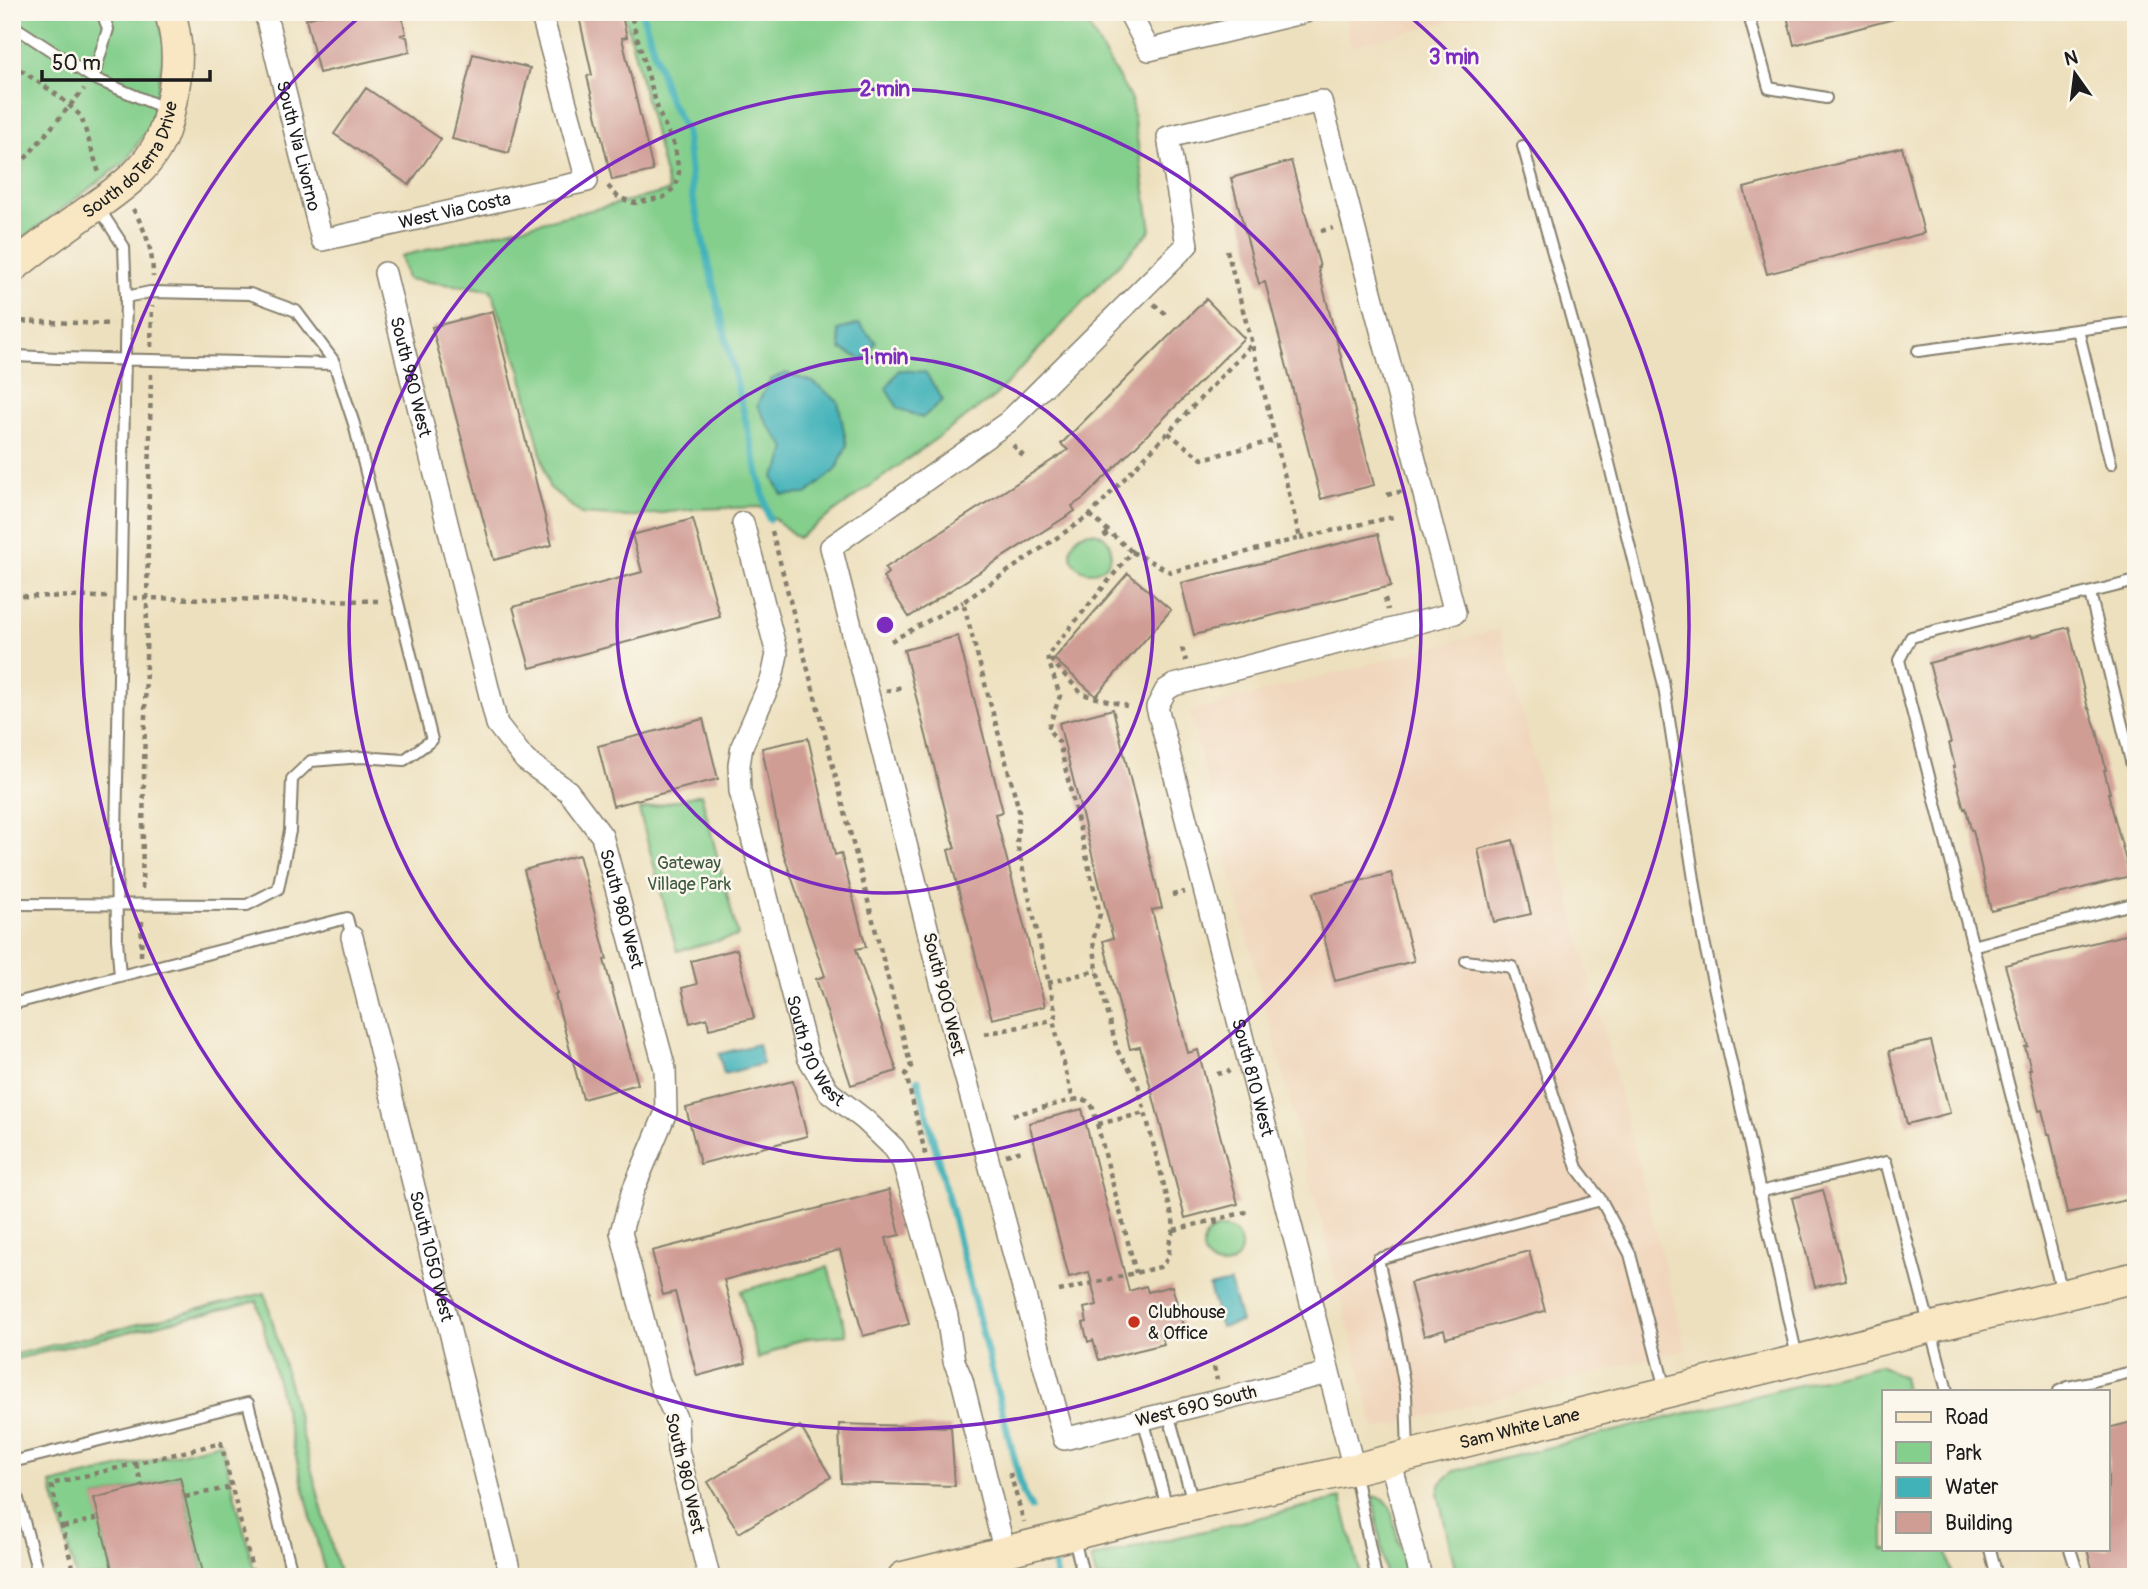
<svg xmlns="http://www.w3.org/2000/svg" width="2148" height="1589" font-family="Pangolin,sans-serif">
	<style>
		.built { fill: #f0d6bc }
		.green { fill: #84cf8c; stroke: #507654; stroke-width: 2 }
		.water { fill: #42b2b9; stroke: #2f676a; stroke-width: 2 }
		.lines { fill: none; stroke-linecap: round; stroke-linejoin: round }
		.stream { stroke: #42b2b9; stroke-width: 7 }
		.building { fill: #d09d95 }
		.lane-casing { stroke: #847e6d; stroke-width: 14 }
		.street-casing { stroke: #847e6d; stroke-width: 24 }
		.secondary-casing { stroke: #847e6d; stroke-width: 33 }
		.path { stroke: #847e6d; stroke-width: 4.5; stroke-dasharray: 5 5; stroke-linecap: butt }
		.lane { stroke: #fff; stroke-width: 10 }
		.street { stroke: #fff; stroke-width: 21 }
		.secondary { stroke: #f9e7c3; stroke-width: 30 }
		.ring { fill: none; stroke: #7b2cbf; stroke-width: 3.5 }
		.poi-dot { fill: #c8321e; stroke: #fbf7ec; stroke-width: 2.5 }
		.labels { text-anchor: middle; stroke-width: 5; stroke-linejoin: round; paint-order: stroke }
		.street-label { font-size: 18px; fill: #1c1c1c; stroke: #fbf7ec }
		.park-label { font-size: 18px; fill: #405b43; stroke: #fbf7ec }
		.poi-label { font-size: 18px; fill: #1c1c1c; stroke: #fbf7ec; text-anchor: start }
		.centre { fill: #7b2cbf; stroke: #fbf7ec; stroke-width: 3.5 }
		.ring-label { font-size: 21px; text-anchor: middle; font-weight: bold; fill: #7b2cbf; stroke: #fbf7ec; stroke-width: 5; stroke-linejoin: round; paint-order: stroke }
	</style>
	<rect width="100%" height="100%" fill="#fbf7ec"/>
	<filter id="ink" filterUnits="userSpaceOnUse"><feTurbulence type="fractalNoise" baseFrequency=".0143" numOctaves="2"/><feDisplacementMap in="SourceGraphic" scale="14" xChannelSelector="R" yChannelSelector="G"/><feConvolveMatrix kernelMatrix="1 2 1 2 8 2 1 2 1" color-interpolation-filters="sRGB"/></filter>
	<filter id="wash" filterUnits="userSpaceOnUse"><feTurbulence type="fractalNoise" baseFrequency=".00686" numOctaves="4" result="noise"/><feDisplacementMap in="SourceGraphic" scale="28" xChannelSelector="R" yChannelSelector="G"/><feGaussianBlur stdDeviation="1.57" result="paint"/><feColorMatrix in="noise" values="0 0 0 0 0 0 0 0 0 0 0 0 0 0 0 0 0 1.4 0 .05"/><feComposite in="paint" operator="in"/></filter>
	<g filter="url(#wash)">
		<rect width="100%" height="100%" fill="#ede0be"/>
		<path class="built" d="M1343 12H1488L1351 46Z
			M1500 629 1686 1349 1375 1430 1189 712Z"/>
		<path class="green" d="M12 12H157L165 45 152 123 125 162 12 246Z
			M624 12H1080L1131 99 1151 230 994 397 798 538 760 507 695 509 628 517 581 514 549 487 520 369 491 290 407 279 401 256 669 191Z
			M1071 552a20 20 0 1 1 40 0a20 20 0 1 1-40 0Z
			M701 794 738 936 677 951 639 810Z
			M1203 1247a19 19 0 1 1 38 0a19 19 0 1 1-38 0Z
			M828 1267 847 1335 809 1338 791 1343 758 1359 741 1291Z
			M265 1293 340 1577H326L257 1301 12 1360V1355Z
			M1879 1365 1903 1377 1906 1391H1884V1549H1946L1953 1577H1457L1438 1493 1441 1483 1454 1471Z
			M221 1443 256 1577H204L180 1477 95 1498 114 1577H76L51 1484Z
			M1373 1496 1384 1499 1390 1506 1407 1577H1386Z
			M1341 1498 1361 1577H1096L1091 1558Z"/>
		<path class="water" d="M859 324 876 342 863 360 841 349 838 330Z
			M899 370 925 372 943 400 922 418 898 408 886 389Z
			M785 373 813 382 838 401 847 446 836 470 806 494 782 495 773 477 780 467 786 448 768 425 757 405 770 380Z
			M758 1044 763 1064 724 1074 719 1054Z
			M1230 1282 1241 1322 1221 1327 1209 1287Z"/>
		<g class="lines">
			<path class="stream" d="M642 12 668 97 686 132 693 199 769 519
				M918 1080 1023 1493 1031 1508
				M1054 1566 1057 1577"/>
		</g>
		<g id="blocks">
			<path class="building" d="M333 12H401L406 34 400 35 407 37 410 52 319 73 306 19Z
				M578 12H621L627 37 622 38 653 171 612 180 587 76 592 75Z
				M1786 12H1897L1898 18 1794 45Z
				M473 54 530 68 509 153 452 139Z
				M366 88 441 139 409 185 334 134Z
				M1902 147 1924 233 1767 274 1744 188Z
				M1291 161 1320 267 1318 268 1374 485 1321 499 1265 282 1259 284 1231 178Z
				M1206 299 1244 338 1084 498 1072 506 1075 511 909 617 883 577 888 573 885 568 1068 450 1061 444Z
				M493 311 552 545 494 560 432 327Z
				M693 519 720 617 530 668 513 607 642 572 632 535Z
				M1378 534 1391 586 1194 635 1181 583Z
				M1128 573 1171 610 1096 696 1054 659Z
				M2069 627 2088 709 2089 708 2097 731 2106 770H2104L2110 793H2108L2130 876 1991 911 1973 830H1971L1966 808 1964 809 1953 767H1955L1949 743H1951L1929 663 2031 635 2032 637Z
				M958 636 1003 812 995 814 1045 1006 992 1019 948 850 955 848 904 650Z
				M1113 709 1162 908 1152 910 1188 1053 1198 1050 1238 1204 1185 1218 1140 1047 1130 1049 1103 941 1113 938 1059 723Z
				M703 719 718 779 613 806 598 746Z
				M808 738 835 855 841 853 866 947 856 949 897 1071 851 1085 816 979 825 976 782 849 762 748Z
				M1513 840 1531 914 1494 922 1478 849Z
				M579 855 607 959 604 960 638 1084 583 1099 555 994H557L524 870Z
				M1391 873 1414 961 1335 981 1313 893Z
				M2136 932V1198L2067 1213 2050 1134H2048L2042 1110 2039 1111 2029 1069H2031L2025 1047 2028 1046 2005 965Z
				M737 949 754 1018 709 1029 707 1018 690 1023 682 988 697 984 691 961Z
				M1931 1041 1950 1113 1907 1124 1889 1051Z
				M793 1081 807 1136 700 1164 686 1108Z
				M1082 1109 1129 1291 1146 1286 1148 1292 1172 1286 1185 1333 1162 1339 1164 1344 1099 1360 1093 1340 1088 1342 1083 1323 1087 1322 1084 1308 1097 1305 1089 1272 1069 1277 1029 1123Z
				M889 1190 900 1235 886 1238 909 1324 863 1336 840 1250 724 1280 746 1363 697 1376 675 1292 663 1295 652 1251Z
				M1823 1190 1846 1280 1815 1287 1792 1198Z
				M1529 1251 1545 1311 1446 1338 1444 1330 1424 1336 1410 1283Z
				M2136 1421V1577H2094L2087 1549H2108V1428Z
				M839 1424 951 1427 955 1486 841 1483Z
				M800 1426 831 1477 739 1533 708 1482Z
				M180 1477 204 1577H114L94 1498Z"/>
		</g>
	</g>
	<g filter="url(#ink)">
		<use href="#blocks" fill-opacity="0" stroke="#847e6d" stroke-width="2"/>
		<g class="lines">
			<g class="lane-casing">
				<path id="lane" d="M1748 12 1769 88 1826 98
					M12 25 93 78 169 110
					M93 78 108 29 102 12
					M1523 146 1587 374 1663 681 1703 937 1797 1357
					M2078 330 2111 464
					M1918 351 2136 322
					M12 359 16 356 58 358 335 364
					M2090 593 2136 782
					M12 904 247 905 278 889 290 831 292 779 311 761 362 757 404 760 432 740 354 424 333 360 296 311 250 294 150 292 126 297
					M1972 946 2136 903
					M1466 961 1512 967 1577 1168 1601 1200
					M120 976 347 918 352 937
					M12 1004 120 976 117 939 116 838 126 297 124 247 98 207
					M1759 1192 1886 1162 1947 1391
					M2062 1292 1899 660 1911 637 2136 581
					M2059 1391 2068 1387 2136 1371
					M1168 1413 1193 1502
					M1143 1419 1168 1511
					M1408 1453 1406 1394 1394 1329 1378 1259 1601 1200 1630 1254 1665 1389
					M12 1462 248 1403 293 1577
					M1354 1470 1376 1577
					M12 1477 39 1577
					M1073 1536 1084 1577
					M1990 1549 1997 1577
					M2070 1549 2079 1577"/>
			</g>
			<g class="street-casing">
				<g id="street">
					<path id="s1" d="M265 12 322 240 587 181 541 12"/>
					<path d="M1129 12 1149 50 1305 12"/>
					<path id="s2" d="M385 273 497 724 525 760 568 791 602 836 665 1069 666 1112 632 1193 621 1232 660 1384 677 1420 678 1450 709 1577"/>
					<path id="s3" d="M743 523 777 654 772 678 742 746 739 765 740 791 808 1057 829 1092 865 1120 894 1148 903 1162 947 1316 954 1361 962 1380 1005 1553"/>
					<path id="s4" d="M352 937 511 1577"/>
					<path id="s5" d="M1328 1373 1064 1439 956 1042 831 547 1008 422 1187 245 1168 137 1321 101 1455 613 1174 685 1166 690 1157 707 1354 1469"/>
					<path d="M1390 1459 1421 1577"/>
				</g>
			</g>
			<g class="secondary-casing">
				<g id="secondary">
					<path id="s6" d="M12 268C37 247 63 229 90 210 119 189 145 173 161 139 166 127 169 115 171 103 179 69 179 45 170 12"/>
					<path id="s7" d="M903 1577 1168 1511 1354 1469 2136 1277"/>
				</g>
			</g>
			<path class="path" d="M12 64 60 97 81 116 99 173
				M12 174 84 89
				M608 186 618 197 634 203 664 197 676 186 679 173 675 147 659 113 630 12
				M133 209C146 231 153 251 153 277
				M1321 231 1333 228
				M1227 250 1252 344
				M1154 304 1166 315
				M12 321 112 324
				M151 347 152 306
				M1168 433 1202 459 1276 440
				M1013 445 1026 459
				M1387 495 1403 491
				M1090 515 1132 552
				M772 531 911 1067 906 1074 926 1157
				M1104 537 1109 531
				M1300 538 1393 517
				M12 596 107 597
				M133 598 383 601
				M1385 598 1388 610
				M891 641 963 602
				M1182 648 1186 661
				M1050 659 1082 694 1127 706
				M886 691 903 687
				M142 889 151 373
				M1172 895 1185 892
				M141 956 142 919
				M1048 983 1097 970
				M985 1034 1053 1020
				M1217 1074 1230 1071
				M1013 1115 1073 1100
				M1098 1124 1145 1113
				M1006 1155 1022 1151
				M1215 1220 1217 1228
				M1174 1230 1250 1211
				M1059 1291 1160 1267 1166 1261 1169 1252 1170 1238 1174 1230 1173 1220 1138 1085C1133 1071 1124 1063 1117 1050L1097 970 1093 941 1100 914 1059 742 1048 729 1060 696 1047 656 1132 552 1171 572 1300 538 1252 344 1090 515 963 602 1019 810 1017 844 1056 1014 1053 1020 1073 1100C1083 1098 1088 1099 1093 1108L1136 1273
				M1214 1367 1217 1380
				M136 1464 142 1486
				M1010 1473 1024 1522
				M185 1497 232 1487
				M63 1527 99 1518
				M75 1577 51 1484 221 1443 254 1577
				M81 1577 112 1570"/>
			<use href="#lane" class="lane"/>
			<use href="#street" class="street"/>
			<use href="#secondary" class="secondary"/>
		</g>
	</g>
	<g class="ring">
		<circle cx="885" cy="625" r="268"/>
		<circle cx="885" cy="625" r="536"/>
		<path d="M1407 14A804 804 0 1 1 363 14"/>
	</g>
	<circle class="poi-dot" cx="1134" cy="1322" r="7"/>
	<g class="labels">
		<g class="street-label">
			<text dy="6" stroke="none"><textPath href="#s1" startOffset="138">South Via Livorno</textPath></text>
			<text dy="6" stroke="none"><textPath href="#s6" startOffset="164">South doTerra Drive</textPath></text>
			<text dy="6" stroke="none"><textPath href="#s1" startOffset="371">West Via Costa</textPath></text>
			<text dy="6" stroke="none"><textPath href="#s2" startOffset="107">South 980 West</textPath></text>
			<text dy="6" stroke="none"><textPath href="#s2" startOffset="695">South 980 West</textPath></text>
			<text transform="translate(944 994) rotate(76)" y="6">South 900 West</text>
			<text dy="6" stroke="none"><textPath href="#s3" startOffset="551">South 910 West</textPath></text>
			<text dy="6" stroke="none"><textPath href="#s5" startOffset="3160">South 810 West</textPath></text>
			<text dy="6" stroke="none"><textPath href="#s4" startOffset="329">South 1050 West</textPath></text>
			<text transform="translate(1196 1406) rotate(-14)" y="6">West 690 South</text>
			<text dy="6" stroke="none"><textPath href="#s7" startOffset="634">Sam White Lane</textPath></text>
			<text transform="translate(685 1473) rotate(77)" y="6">South 980 West</text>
		</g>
		<g class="park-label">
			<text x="689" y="869">Gateway<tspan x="689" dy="21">Village Park</tspan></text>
		</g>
		<g class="poi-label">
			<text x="1148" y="1318">Clubhouse<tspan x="1148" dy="21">&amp; Office</tspan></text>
		</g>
	</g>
	<circle cx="885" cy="625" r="10" class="centre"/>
	<g class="ring-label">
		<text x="1454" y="64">3 min</text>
		<text x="885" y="96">2 min</text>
		<text x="885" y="364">1 min</text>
	</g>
	<rect width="2148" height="1589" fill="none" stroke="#fbf7ec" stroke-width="42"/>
	<rect x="1882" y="1390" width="228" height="161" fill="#fbf7ec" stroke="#a29f99" stroke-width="2"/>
	<rect x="1896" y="1412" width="35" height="10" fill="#f9e7c3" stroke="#a29f99" stroke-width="2"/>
	<text x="1945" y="1424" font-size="21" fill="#1c1c1c">Road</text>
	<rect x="1896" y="1442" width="35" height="21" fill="#84cf8c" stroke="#a29f99" stroke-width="2"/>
	<text x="1945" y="1460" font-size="21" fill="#1c1c1c">Park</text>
	<rect x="1896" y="1477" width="35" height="21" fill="#42b2b9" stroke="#a29f99" stroke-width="2"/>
	<text x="1945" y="1494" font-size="21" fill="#1c1c1c">Water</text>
	<rect x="1896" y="1512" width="35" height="21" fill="#d09d95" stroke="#a29f99" stroke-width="2"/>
	<text x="1945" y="1530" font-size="21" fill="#1c1c1c">Building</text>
	<g transform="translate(2075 74) rotate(346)" stroke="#fbf7ec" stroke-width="5" paint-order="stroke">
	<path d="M0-5L12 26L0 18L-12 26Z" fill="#1c1c1c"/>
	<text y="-10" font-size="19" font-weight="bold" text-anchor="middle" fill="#1c1c1c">N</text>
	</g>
	<path d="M42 70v10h168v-10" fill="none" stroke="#1c1c1c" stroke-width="3.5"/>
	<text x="52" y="70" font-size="21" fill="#1c1c1c" stroke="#fbf7ec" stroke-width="5" paint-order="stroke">50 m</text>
</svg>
